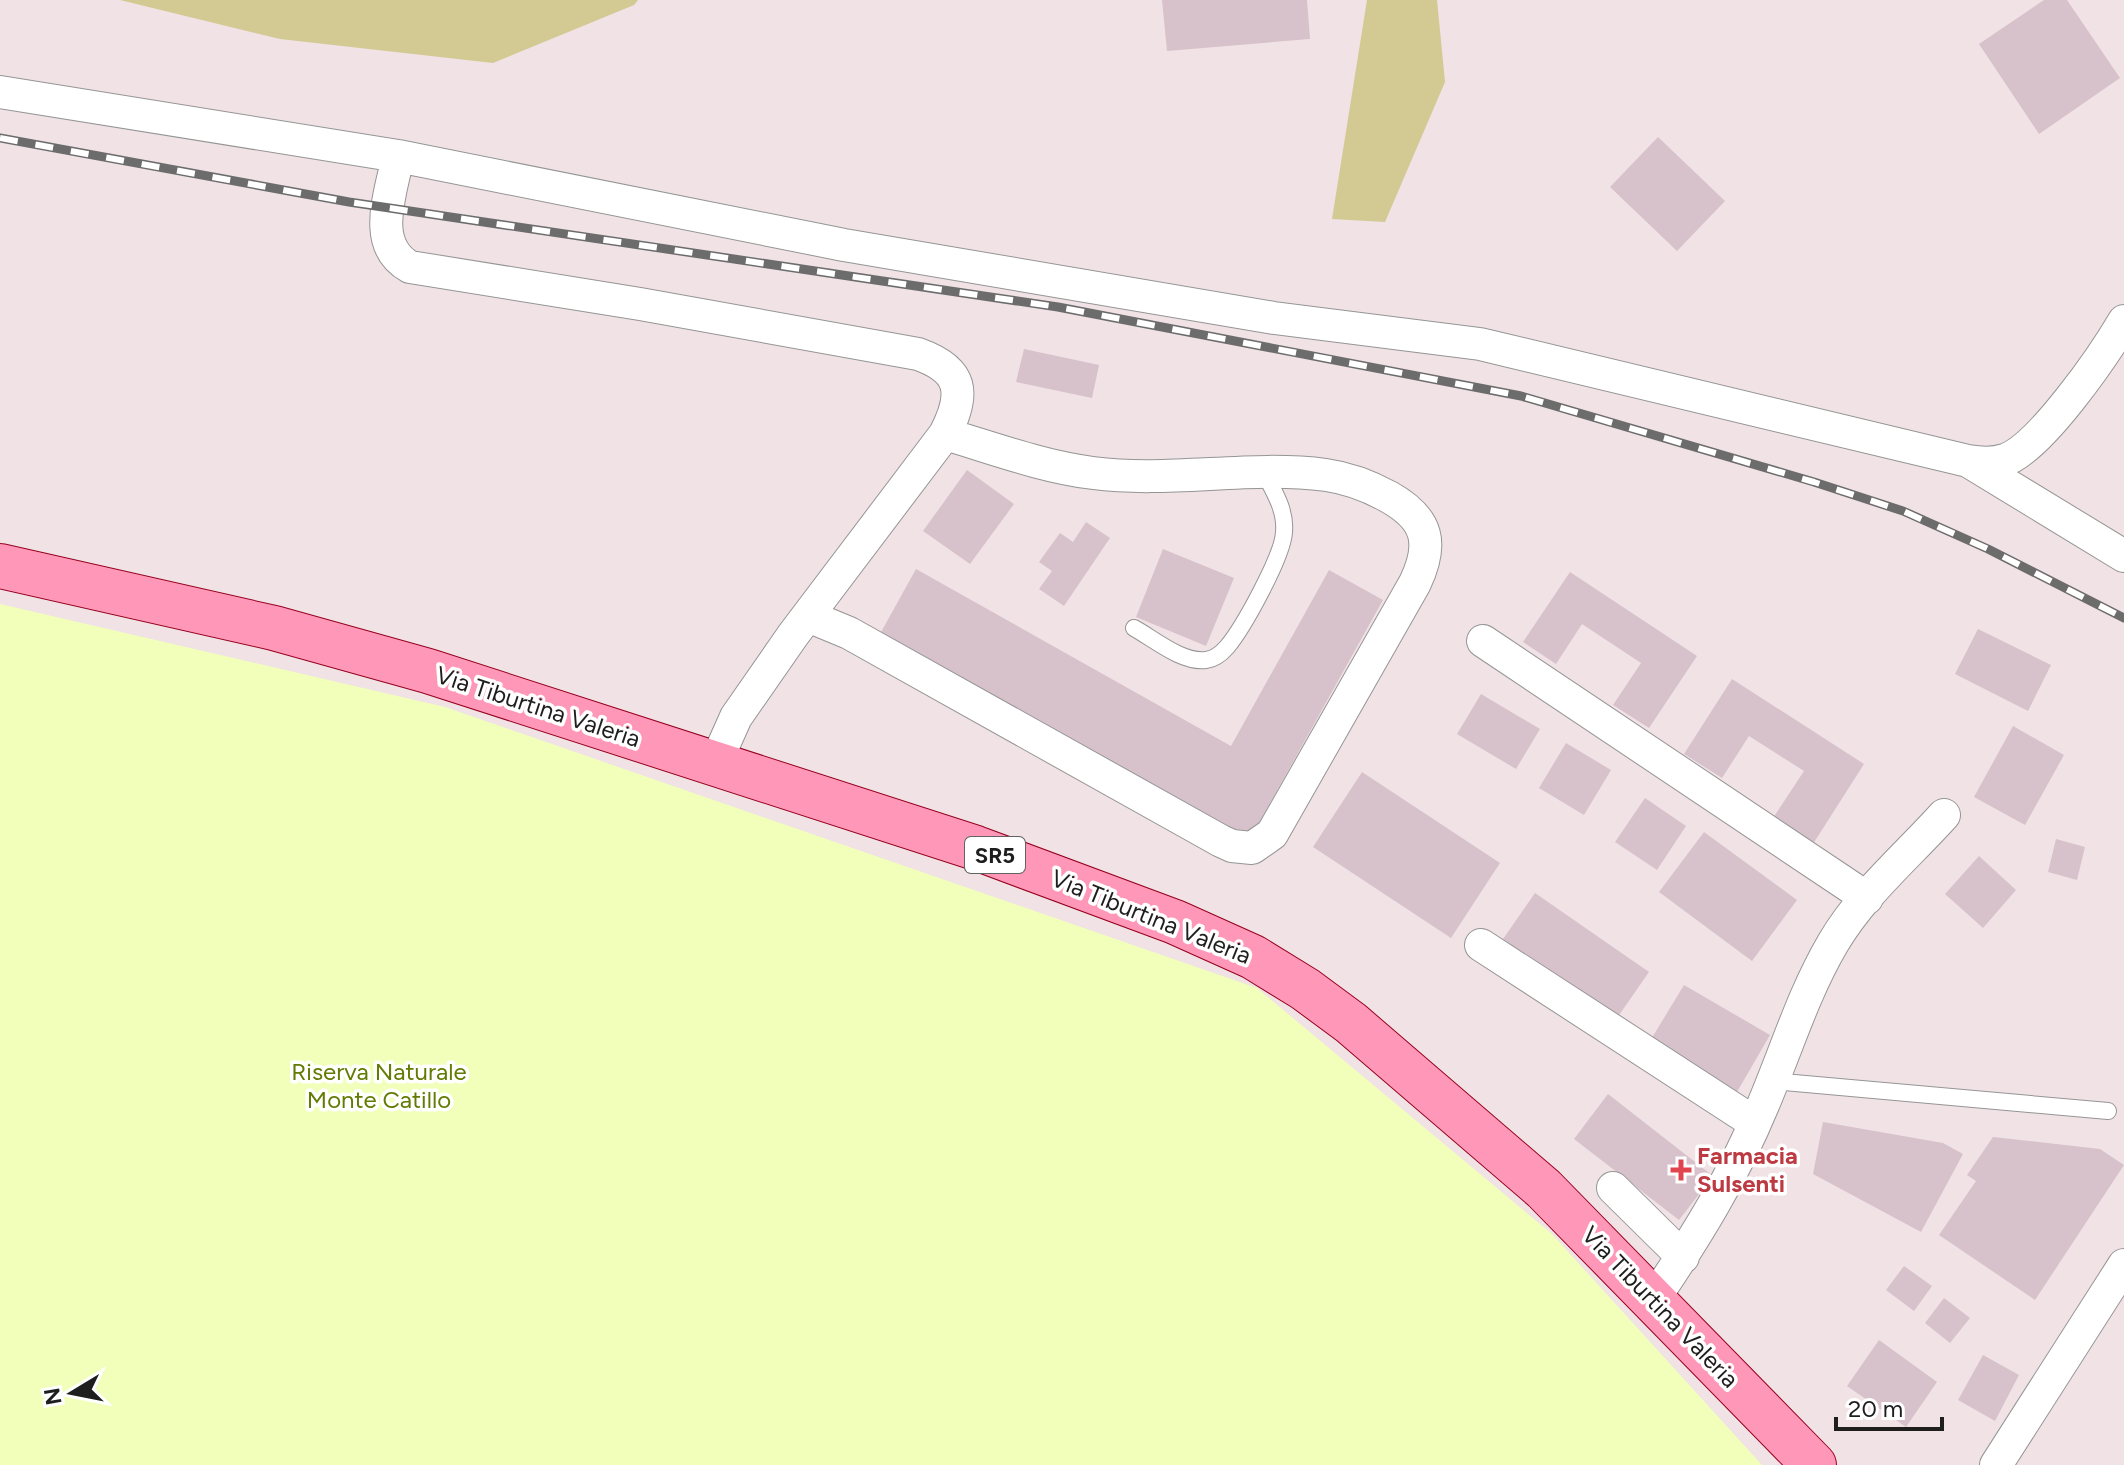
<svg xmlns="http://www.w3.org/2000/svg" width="2124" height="1465" font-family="Figtree,sans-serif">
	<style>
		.forest { fill: #d3c993 }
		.park { fill: #f1ffba }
		.building { fill: #d7c2cb }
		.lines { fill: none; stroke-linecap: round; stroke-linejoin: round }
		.service-casing { stroke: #959595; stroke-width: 18 }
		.minor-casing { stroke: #959595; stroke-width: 34 }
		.primary-casing { stroke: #97001f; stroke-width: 46 }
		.service { stroke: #fff; stroke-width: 16 }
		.minor { stroke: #fff; stroke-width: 32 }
		.primary { stroke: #ff98b8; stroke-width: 44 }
		.rail-casing { stroke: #6c6c6c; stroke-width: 9 }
		.rail { stroke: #fff; stroke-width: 6; stroke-dasharray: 18; stroke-linecap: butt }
		.health-dot { fill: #e0444e; stroke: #fff; stroke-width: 3 }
		.labels { text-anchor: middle; stroke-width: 7; stroke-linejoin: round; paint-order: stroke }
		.shield { fill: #fff; stroke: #626262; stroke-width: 2 }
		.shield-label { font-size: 22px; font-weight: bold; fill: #1e1e1e }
		.street-label { font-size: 24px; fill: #1e1e1e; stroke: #fff }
		.park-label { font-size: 24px; fill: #627b02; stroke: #fff }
		.health-label { font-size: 24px; font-weight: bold; fill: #be3a42; stroke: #fff; text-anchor: start }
	</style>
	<rect width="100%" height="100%" fill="#f0e2e5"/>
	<path class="forest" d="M120 0H638L634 5 493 63 280 39Z
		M1367 0H1437L1445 82 1385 222 1332 219Z"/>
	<path class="park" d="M0 604 445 707 1257 988 1552 1234 1762 1465H0Z"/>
	<path class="building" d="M1162 0H1307L1310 39 1167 51Z
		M2044 0H2067L2120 78 2039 134 1979 44Z
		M1658 137 1725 201 1677 251 1610 187Z
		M1024 349 1099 365 1092 398 1016 382Z
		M967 470 1014 504 970 564 923 531Z
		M1086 522 1110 538 1064 606 1039 589 1052 571 1039 562 1060 533 1073 542Z
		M1163 549 1234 578 1206 646 1136 617Z
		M916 569 1231 746 1329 570 1383 600 1249 841 880 634Z
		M1570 572 1697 656 1649 728 1613 705 1641 663 1582 624 1556 664 1523 642Z
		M1978 629 2051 665 2028 711 1955 674Z
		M1732 679 1864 764 1813 844 1773 818 1804 771 1749 736 1722 778 1684 754Z
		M1481 694 1540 729 1516 769 1457 734Z
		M2013 726 2064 755 2025 825 1974 797Z
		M1566 743 1611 770 1584 815 1539 788Z
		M1362 772 1500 863 1451 938 1313 847Z
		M1645 798 1686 826 1657 870 1615 842Z
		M1704 832 1797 900 1752 961 1659 892Z
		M2056 839 2085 847 2077 880 2048 872Z
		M1979 856 2016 890 1983 928 1945 894Z
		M1535 893 1649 972 1617 1018 1503 939Z
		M1684 985 1770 1035 1737 1092 1650 1041Z
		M1608 1094 1713 1176 1679 1220 1574 1139Z
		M1823 1122 1943 1143 1963 1154 1921 1232 1813 1174Z
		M1993 1137 2100 1149 2124 1165 2035 1300 1939 1235 1976 1181 1967 1175Z
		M1904 1266 1932 1286 1914 1311 1886 1290Z
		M1944 1298 1970 1318 1950 1343 1925 1323Z
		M1879 1340 1937 1382 1906 1427 1847 1386Z
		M1983 1355 2019 1375 1995 1421 1958 1400Z"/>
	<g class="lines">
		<g class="service-casing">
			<path id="service" d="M1134 628C1154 639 1182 663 1206 660 1215 659 1221 654 1227 647 1243 628 1283 556 1284 532 1286 510 1274 492 1265 474
				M1773 1081 2108 1111"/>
		</g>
		<g class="minor-casing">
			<path id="minor" d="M0 92 398 156 844 245 1274 318 1480 344 1968 461 2124 556
				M398 156C391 193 370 245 410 267L640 304 918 354C963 370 966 393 945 434L793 635 736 717 715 764
				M1968 461C1980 463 1993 464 2005 460 2041 447 2104 355 2124 321
				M808 616 849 633 1221 841 1232 846 1252 848 1272 834 1415 583C1434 543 1428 519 1389 497 1369 486 1348 478 1326 475 1249 465 1170 483 1093 473 1043 467 993 448 945 434
				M1483 641 1867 898
				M1481 945 1755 1123
				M1613 1188 1683 1257
				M1653 1300C1696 1237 1734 1175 1763 1105 1786 1051 1803 994 1833 943 1861 895 1907 856 1944 815
				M1996 1465 2124 1265"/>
		</g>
		<g class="primary-casing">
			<path id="primary" d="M0 566 274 628 428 671 976 848 1175 922 1253 957 1305 989 1351 1023 1544 1189 1814 1465"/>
		</g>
		<use href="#service" class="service"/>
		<use href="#minor" class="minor"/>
		<use href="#primary" class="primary"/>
		<g class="rail-casing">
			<path id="rail" d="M0 138 349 202 1058 307 1521 396 1814 482 1903 511 1988 549 2124 618"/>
		</g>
		<use href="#rail" class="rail"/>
	</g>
	<path class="health-dot" d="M1677 1158h8v8h8v8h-8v8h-8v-8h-8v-8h8z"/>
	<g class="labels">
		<rect class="shield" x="965" y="837" width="60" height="36" rx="6"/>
		<g class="shield-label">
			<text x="995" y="863">SR5</text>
		</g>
		<g class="street-label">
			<text transform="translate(538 707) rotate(18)" y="8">Via Tiburtina Valeria</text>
			<text transform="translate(1151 917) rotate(22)" y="8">Via Tiburtina Valeria</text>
			<text transform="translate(1660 1307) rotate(46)" y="8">Via Tiburtina Valeria</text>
		</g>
		<g class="park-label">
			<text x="379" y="1080">Riserva Naturale<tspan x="379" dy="28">Monte Catillo</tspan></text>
		</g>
		<g class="health-label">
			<text x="1697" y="1164">Farmacia<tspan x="1697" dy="28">Sulsenti</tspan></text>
		</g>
	</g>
	<g transform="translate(72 1393) rotate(260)" stroke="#ffffff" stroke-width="6" paint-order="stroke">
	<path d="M0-6L14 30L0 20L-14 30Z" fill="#1e1e1e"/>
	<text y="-12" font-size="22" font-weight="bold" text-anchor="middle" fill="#1e1e1e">N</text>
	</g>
	<path d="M1836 1417v12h106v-12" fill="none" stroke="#1e1e1e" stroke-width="4"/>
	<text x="1848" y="1417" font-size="24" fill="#1e1e1e" stroke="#ffffff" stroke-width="6" paint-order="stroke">20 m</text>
</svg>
